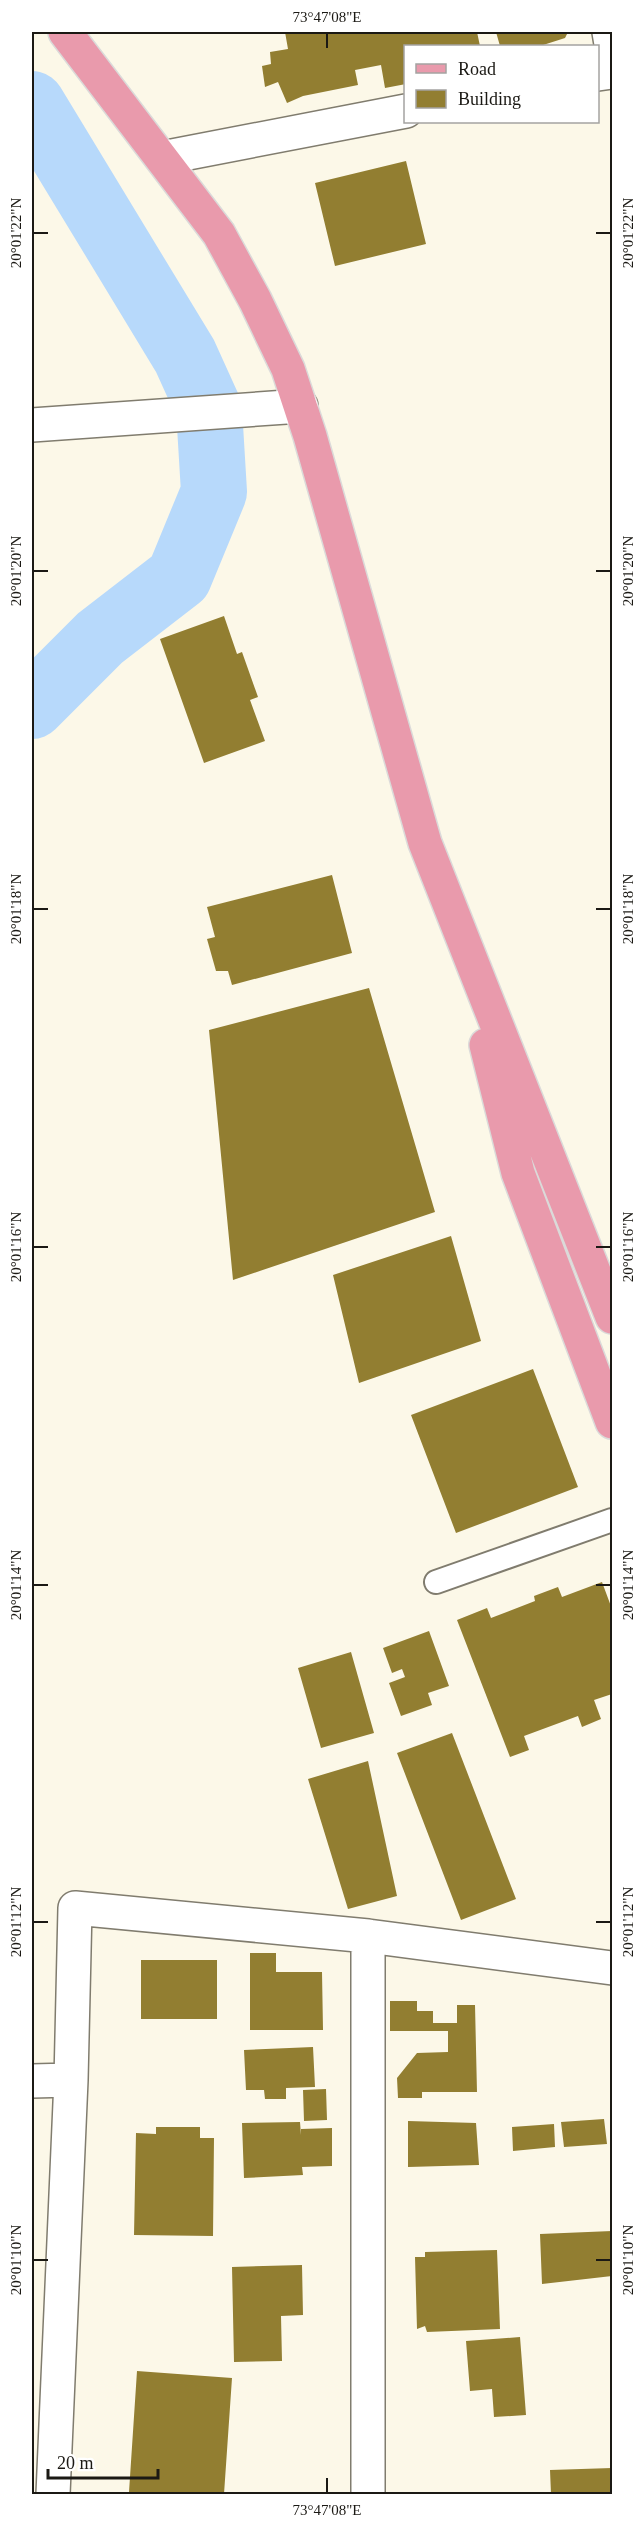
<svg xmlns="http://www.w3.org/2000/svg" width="644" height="2526" font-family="Georgia,serif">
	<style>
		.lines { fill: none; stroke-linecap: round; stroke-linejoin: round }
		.river { stroke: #b7d9fb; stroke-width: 66 }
		.building { fill: #927e31 }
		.lane-casing { stroke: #807c6e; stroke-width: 26 }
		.street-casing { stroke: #807c6e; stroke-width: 36 }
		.primary-casing { stroke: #dbdad9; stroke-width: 36 }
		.lane { stroke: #fff; stroke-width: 22 }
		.street { stroke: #fff; stroke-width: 33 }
		.primary { stroke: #e99aac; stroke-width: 33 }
		.ticks { fill: none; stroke: #1b1914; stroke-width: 2 }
		.neatline { fill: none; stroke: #1b1914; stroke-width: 2 }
		.ticks-label { font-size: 15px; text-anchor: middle; fill: #1b1914 }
	</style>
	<rect width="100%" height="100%" fill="#fcf8e8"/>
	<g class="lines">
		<path class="river" d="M32 104 185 356 209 409 214 492 179 577 100 638 32 706"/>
	</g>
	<path class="building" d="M285 32H477L480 46H406V84L385 88 381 65 355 70 358 85 303 96 287 103 278 82 265 87 262 66 271 64 270 52 288 49Z
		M496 32H568L565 38 540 46H500Z
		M406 161 426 244 335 266 315 183Z
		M224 616 237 654 242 652 258 697 250 700 265 741 204 763 160 639Z
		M332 875 352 953 232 985 228 971H216L207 939 215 937 207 907Z
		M369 988 435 1212 233 1280 209 1030Z
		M451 1236 481 1341 359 1383 333 1275Z
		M533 1369 578 1487 456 1533 411 1415Z
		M602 1582 612 1609V1694L594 1700 601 1719 582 1727 578 1716 524 1736 529 1750 510 1757 457 1620 487 1608 491 1618 535 1601 534 1596 558 1587 562 1597Z
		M429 1631 449 1686 428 1693 432 1705 401 1716 389 1683 405 1677 402 1669 392 1673 383 1648Z
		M351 1652 374 1733 321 1748 298 1668Z
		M452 1733 516 1899 461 1920 397 1753Z
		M368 1761 397 1896 348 1909 308 1779Z
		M250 1953H276V1972H322L323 2030H250Z
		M141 1960H217V2019H141Z
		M390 2001H417V2011H433V2023H457V2005H475L477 2092H422V2098H398L397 2078 417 2053 448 2052V2031H390Z
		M313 2047 315 2087 286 2088V2099H265L264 2090H246L244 2050Z
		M326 2089 327 2120 304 2121 303 2090Z
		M604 2119 607 2144 564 2147 561 2122Z
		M408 2121 476 2123 479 2165 408 2167Z
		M300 2122 301 2135V2129L332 2128V2166L302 2167 303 2175 244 2178 242 2123Z
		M554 2124 555 2147 513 2151 512 2127Z
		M156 2127H200V2138H214L213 2236 134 2235 136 2133 156 2134Z
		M612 2231V2276L542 2284 540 2234Z
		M497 2250 500 2329 427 2332 425 2326 417 2329 415 2257H425V2252Z
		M302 2265 303 2315 281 2316 282 2361 234 2362 232 2267Z
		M520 2337 526 2415 494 2417 492 2389 470 2391 466 2341Z
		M137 2371 232 2378 224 2494 129 2492Z
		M612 2468V2494H551L550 2470Z"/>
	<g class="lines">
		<g class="lane-casing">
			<path id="lane" d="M436 1582 612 1520"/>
		</g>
		<g class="street-casing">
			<path id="street" d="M609 32 612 50
				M598 74 612 72
				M162 158 406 111
				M32 425 301 406
				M32 2081 71 2080
				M53 2494 71 2080 75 1908 368 1936
				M368 2494V1936L612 1968"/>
		</g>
		<g class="primary-casing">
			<path id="primary" d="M65 32 219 234 255 300 288 369 310 436 425 843 612 1317
				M486 1045 518 1173 612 1422"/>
		</g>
		<use href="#lane" class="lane"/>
		<use href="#street" class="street"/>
		<use href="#primary" class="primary"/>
	</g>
	<path class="ticks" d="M327 33V48M33 233H48M596 233H611M33 571H48M596 571H611M33 909H48M596 909H611M33 1247H48M596 1247H611M33 1585H48M596 1585H611M33 1922H48M596 1922H611M33 2260H48M596 2260H611M327 2478V2493"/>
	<rect width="644" height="2526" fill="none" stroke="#ffffff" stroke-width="66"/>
	<rect x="404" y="45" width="195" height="78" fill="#ffffff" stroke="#a4a3a1" stroke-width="1.5"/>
	<rect x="416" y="64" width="30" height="9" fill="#e99aac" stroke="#a4a3a1" stroke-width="1.5"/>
	<text x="458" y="75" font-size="18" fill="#1b1914">Road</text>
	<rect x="416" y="90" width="30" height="18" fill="#927e31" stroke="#a4a3a1" stroke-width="1.5"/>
	<text x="458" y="105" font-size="18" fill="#1b1914">Building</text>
	<path d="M48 2469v9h110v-9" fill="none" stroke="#1b1914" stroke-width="3"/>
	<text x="57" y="2469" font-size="18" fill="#1b1914" stroke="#ffffff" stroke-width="4.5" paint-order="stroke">20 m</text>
	<rect x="33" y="33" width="578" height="2460" class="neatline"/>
	<g class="ticks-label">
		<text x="327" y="22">73°47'08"E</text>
		<text transform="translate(16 233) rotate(-90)" y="5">20°01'22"N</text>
		<text transform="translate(628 233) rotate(-90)" y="5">20°01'22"N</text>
		<text transform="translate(16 571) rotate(-90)" y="5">20°01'20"N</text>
		<text transform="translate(628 571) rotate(-90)" y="5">20°01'20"N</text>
		<text transform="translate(16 909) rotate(-90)" y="5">20°01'18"N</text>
		<text transform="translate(628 909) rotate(-90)" y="5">20°01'18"N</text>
		<text transform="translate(16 1247) rotate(-90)" y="5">20°01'16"N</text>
		<text transform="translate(628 1247) rotate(-90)" y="5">20°01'16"N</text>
		<text transform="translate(16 1585) rotate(-90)" y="5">20°01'14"N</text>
		<text transform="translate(628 1585) rotate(-90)" y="5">20°01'14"N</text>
		<text transform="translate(16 1922) rotate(-90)" y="5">20°01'12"N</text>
		<text transform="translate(628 1922) rotate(-90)" y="5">20°01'12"N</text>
		<text transform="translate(16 2260) rotate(-90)" y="5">20°01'10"N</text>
		<text transform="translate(628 2260) rotate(-90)" y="5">20°01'10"N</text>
		<text x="327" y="2515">73°47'08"E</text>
	</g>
</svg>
